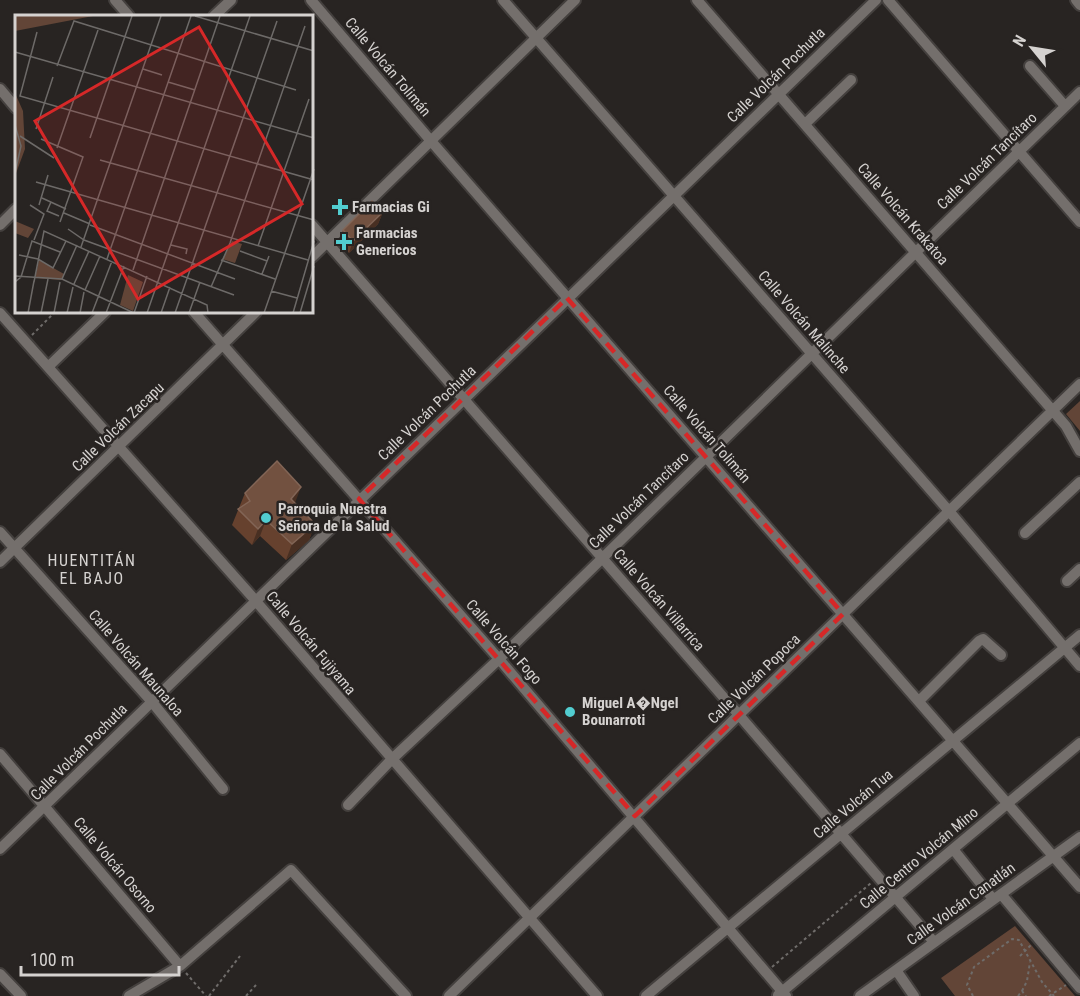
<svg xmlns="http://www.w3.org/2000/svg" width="1080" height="996" font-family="'Roboto Condensed',sans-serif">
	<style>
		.green { fill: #624537 }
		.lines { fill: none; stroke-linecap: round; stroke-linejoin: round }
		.minor-casing { stroke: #44403e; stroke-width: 14 }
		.path { stroke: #6f6c6a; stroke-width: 2; stroke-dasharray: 3 3; stroke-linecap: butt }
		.minor { stroke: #746f6c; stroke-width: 10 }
		.wall { fill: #66412e }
		.shaded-wall { fill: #482f22 }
		.building { fill: #725140; stroke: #826556; stroke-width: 1.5 }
		.marked { fill: none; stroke: #d62828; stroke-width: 4.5; stroke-dasharray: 12 8; stroke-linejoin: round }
		.poi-dot { fill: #52cdd0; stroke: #282422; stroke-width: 2 }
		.labels { text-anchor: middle; stroke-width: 5; stroke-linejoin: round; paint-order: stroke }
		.street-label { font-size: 15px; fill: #d5d2d0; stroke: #282422 }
		.poi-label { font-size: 15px; font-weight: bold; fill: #d5d2d0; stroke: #282422; text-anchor: start }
		.neighbourhood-label { font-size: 16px; letter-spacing: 1.5px; fill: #d5d2d0; stroke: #282422 }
		.inset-road { fill: none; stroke: #6d6a68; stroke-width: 1.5 }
		.view { fill: #d62828; fill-opacity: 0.15; stroke: #d62828; stroke-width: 3 }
		.inset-edge { fill: none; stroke: #d5d2d0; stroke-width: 3 }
	</style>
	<rect width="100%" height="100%" fill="#282422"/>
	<path class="green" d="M1080 401V431L1066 414Z
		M1015 926 1075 996H955L941 978Z"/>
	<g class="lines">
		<g class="minor-casing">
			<path id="minor" d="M115 0 129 16
				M311 0 431 141 1080 887
				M503 0 949 511 1080 666
				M697 0 1066 426 1080 451
				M888 0 1080 222
				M1076 0 1080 5
				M214 16 231 0
				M1030 66 1065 106
				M0 89 16 108
				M805 124 851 80
				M0 225 16 209
				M312 225 739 715 934 942
				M312 257 575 0
				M194 312 499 659 786 996
				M0 313 255 600 597 996
				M48 367 105 312
				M0 532 152 702 223 789
				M1025 533 1080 482
				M0 562 256 312
				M1067 581 1080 569
				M919 701 979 641 983 639 1001 655
				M0 754 180 966
				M348 805 391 760 499 659 1080 92
				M0 849 876 0
				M953 849 993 899
				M1001 894 1080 988
				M896 970 914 996
				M0 974 21 996
				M778 995 1080 743
				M129 996 180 966 291 870 406 996
				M449 996 1080 384
				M646 996 1080 635
				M860 996 1080 837"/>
		</g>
		<path class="path" d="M32 335 55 312
			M1020 956 1031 945
			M772 967 871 883
			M186 973 206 996
			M1022 991 1027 981 1030 962
			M209 996 240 956
			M246 996 256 985
			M973 996 967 985 974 967 1012 939 1019 940 1042 982 1054 996
			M1018 996 1022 991 1026 996
			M1049 996 1066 985"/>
		<use href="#minor" class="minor"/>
	</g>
	<path class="wall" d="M383 212 378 224 349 253 339 242 343 230Z
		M245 493 295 503 315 524 309 540 286 560 260 536 252 545 232 525Z"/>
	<path class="shaded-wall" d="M383 212 378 224 349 253 353 241Z
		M301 487 295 503 291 499Z
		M266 520 260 536 252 545 258 529Z
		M315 524 309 540 286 560 292 544Z"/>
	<path class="building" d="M372 201 383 212 353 241 343 230Z
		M277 461 301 487 291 499 315 524 292 544 266 520 258 529 238 509 250 501 245 493Z"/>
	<path class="marked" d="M567 298 843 614 635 816 359 499Z"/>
	<g class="poi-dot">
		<path d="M337 198h6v6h6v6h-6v6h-6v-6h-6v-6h6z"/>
		<path d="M341 233h6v6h6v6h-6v6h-6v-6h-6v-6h6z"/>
		<circle cx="266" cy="518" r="6"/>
		<circle cx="570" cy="712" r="6"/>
	</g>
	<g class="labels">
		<g class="street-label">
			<text transform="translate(388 67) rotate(50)" y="5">Calle Volcán Tolimán</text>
			<text transform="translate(776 75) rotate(-44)" y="5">Calle Volcán Pochutla</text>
			<text transform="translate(987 161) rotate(-44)" y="5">Calle Volcán Tancítaro</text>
			<text transform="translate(903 214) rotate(49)" y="5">Calle Volcán Krakatoa</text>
			<text transform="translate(804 322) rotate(49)" y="5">Calle Volcán Malinche</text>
			<text transform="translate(427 413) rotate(-44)" y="5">Calle Volcán Pochutla</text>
			<text transform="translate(118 427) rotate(-44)" y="5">Calle Volcán Zacapu</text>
			<text transform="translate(707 434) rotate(49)" y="5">Calle Volcán Tolimán</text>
			<text transform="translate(639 500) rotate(-44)" y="5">Calle Volcán Tancítaro</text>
			<text transform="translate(659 600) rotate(49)" y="5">Calle Volcán Villarrica</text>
			<text transform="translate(504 642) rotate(49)" y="5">Calle Volcán Fogo</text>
			<text transform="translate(311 643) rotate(50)" y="5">Calle Volcán Fujiyama</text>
			<text transform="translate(136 663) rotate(49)" y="5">Calle Volcán Maunaloa</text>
			<text transform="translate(754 679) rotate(-44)" y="5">Calle Volcán Popoca</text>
			<text transform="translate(79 752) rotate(-45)" y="5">Calle Volcán Pochutla</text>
			<text transform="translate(853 804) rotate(-40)" y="5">Calle Volcán Tua</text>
			<text transform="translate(919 858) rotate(-40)" y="5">Calle Centro Volcán Mino</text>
			<text transform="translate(115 865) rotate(50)" y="5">Calle Volcán Osorno</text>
			<text transform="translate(961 904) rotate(-36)" y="5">Calle Volcán Canatlán</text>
		</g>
		<g class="poi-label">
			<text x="352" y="212">Farmacias Gi</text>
			<text x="356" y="238">Farmacias<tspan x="356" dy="17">Genericos</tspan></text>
			<text x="278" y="514">Parroquia Nuestra<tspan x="278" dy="17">Señora de la Salud</tspan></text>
			<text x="582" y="708">Miguel A�Ngel<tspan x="582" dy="17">Bounarroti</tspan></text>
		</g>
		<g class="neighbourhood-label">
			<text x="92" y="566">HUENTITÁN<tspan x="92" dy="18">EL BAJO</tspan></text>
		</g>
	</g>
	<g transform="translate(15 15)">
		<rect width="298" height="298" fill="#282422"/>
		<path d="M0 1H78L0 16ZM0 78 8 96 10 134 0 161ZM0 206 19 214 13 223 0 218ZM217 226 227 229 220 248 207 244ZM24 245 49 259 47 265 20 263ZM113 260 128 267 118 296 105 290Z" fill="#624537"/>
		<path class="inset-road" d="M180 1 299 36M22 17 5 81 299 165M0 37 299 123M42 51 59 6 281 75M128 54 147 60M153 67 180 75M0 110 6 131 0 158M21 114 38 62M5 121 39 143M75 123 117 1M26 124 68 142 45 207M42 133 83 15M85 145 299 205M21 167 293 245M27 183 51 194M36 187 32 196 44 201M15 190 29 199 19 225M24 190 33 160M49 198 75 209M75 210 220 264M53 214 69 225 219 280M156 230 172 234 171 239M243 231 294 84M66 232 146 1M225 236 252 246M4 240 23 244 38 253 51 226M92 244 176 1M206 245 260 264M118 255 205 1M247 259 254 241M0 261 47 264 85 282M47 264 62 230M0 267 6 262 17 226 45 237M19 267 29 216 192 290 193 298M59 269 74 236M196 272 215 228 290 11M70 275 85 241M256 276 282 283M85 282 119 298M13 298 19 266M26 298 33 264M39 298 45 267M52 298 58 272M65 298 69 277M77 298 97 246M91 298 109 251M119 298 132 261M132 298 235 1M146 298 155 272M160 298 262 6M174 298 185 267M249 298 299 154M278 298 299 226M285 298 299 251"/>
		<path class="view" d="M184 12 287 189 123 284 20 106Z"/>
		<rect width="298" height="298" class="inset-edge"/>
	</g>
	<g transform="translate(1032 48) rotate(300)" stroke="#282422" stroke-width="4.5" paint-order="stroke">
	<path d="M0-4.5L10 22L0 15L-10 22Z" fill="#d5d2d0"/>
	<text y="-9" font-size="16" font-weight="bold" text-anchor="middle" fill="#d5d2d0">N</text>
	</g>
	<path d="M21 966v9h158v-9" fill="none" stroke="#d5d2d0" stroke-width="3"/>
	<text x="30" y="966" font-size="18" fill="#d5d2d0" stroke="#282422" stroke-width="4.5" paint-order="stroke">100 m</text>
</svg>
